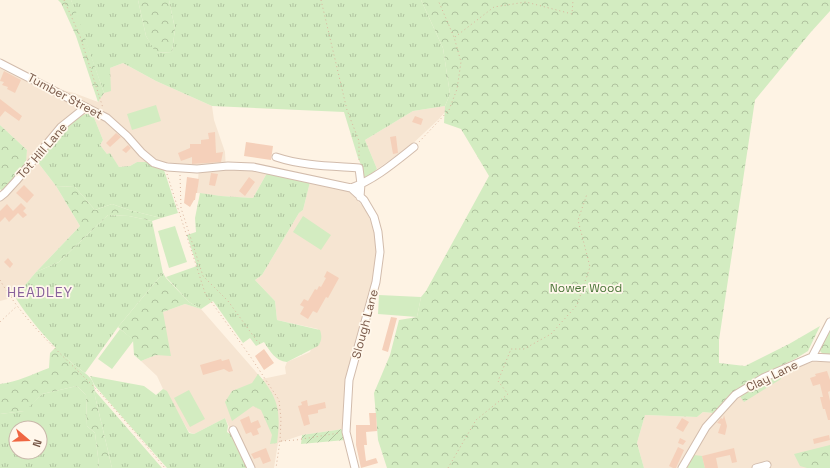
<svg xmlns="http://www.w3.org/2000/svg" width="830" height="468" font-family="'Space Grotesk',sans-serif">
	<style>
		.residential { fill: #f6e5d2 }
		.grass { fill: url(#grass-tufts); fill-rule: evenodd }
		.forest { fill: url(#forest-crowns) }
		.garden { fill: url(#garden-furrows) }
		.pitch { fill: #d3ecc1 }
		.building { fill: #f5d0ba }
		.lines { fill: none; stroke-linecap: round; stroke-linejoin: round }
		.minor-casing { stroke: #d2bcac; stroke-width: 9 }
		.path { stroke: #dab49d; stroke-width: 1; stroke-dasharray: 1 3; stroke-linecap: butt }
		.minor { stroke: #fff; stroke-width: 7 }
		.labels { text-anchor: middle; stroke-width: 3.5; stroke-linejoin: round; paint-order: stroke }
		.street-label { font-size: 12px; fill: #785848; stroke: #fff7eb }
		.park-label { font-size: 12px; fill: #4f783c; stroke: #fff7eb }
		.quarter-label { font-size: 14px; letter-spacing: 1px; fill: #88639c; stroke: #fff7eb }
	</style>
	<defs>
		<pattern id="grass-tufts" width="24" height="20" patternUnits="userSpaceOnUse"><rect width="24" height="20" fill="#d3ecc1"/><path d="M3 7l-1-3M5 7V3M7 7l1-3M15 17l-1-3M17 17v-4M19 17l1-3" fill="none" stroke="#b0c29f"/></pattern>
		<pattern id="forest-crowns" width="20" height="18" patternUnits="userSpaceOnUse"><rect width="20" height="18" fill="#d3ecc1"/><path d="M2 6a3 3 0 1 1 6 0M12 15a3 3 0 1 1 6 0" fill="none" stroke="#b0c29f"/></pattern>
		<pattern id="garden-furrows" width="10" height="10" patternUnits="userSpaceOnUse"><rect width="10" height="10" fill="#d3ecc1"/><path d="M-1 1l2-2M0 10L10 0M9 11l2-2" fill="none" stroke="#b0c29f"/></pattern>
	</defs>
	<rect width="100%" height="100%" fill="#fef3e4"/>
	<path class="residential" d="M123 63 156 81 212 106 214 120 225 152 226 170H244L267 173 253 198 221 196 197 193 199 168 137 162 130 166 119 167 110 154H107L100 145 103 140 93 115 36 160 56 186 80 226 36 272 15 297 0 301V200L24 177 27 150 0 125V66L50 93 54 88 74 93 98 102 104 93 110 90V68Z
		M445 106V112L439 119 409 147 377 169 365 140 413 111Z
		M310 182 346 189 365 208 374 229 378 252 374 281 356 347 343 429 302 435 278 443 274 468H248L225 418 194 434 189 432 166 392 163 389 157 376 141 361 156 355 163 312 185 304 201 309 262 379 286 374 285 367 287 362 310 352 318 329 277 320 275 301 255 280 262 275 299 213 303 210Z
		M830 329V468H644L637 443 645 415 697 417 703 412 713 413 736 391 791 369 813 362H824L823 354 819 350Z"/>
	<path class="grass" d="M71 0H138L146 36 157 53 172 52 175 29 169 0H421L443 48 450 94 445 106 413 111 365 140 377 169 363 181V169L358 158 344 112 212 106 156 81 123 63 110 68 111 91 104 93Z
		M89 113 93 115 103 140 100 145 107 154 110 153 119 167 130 166 137 162H146L164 170 178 213 161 218 129 210 112 204 95 210 75 187 56 186 36 160C51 143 66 120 89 113Z
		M267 173 310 182 303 210 299 213 262 275 255 280 275 301 277 320 320 330C322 336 322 341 318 346L287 362C275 361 270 351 264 342L256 346 250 338 243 343 213 301 201 309 189 302 166 277 197 266 187 235 196 232 195 218 200 193 221 196 253 198Z
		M108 215 129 216 152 221 163 273 118 327 85 373C59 354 32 324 15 297L36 272 59 262Z
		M90 376 144 386 156 395 163 389 167 391 189 433 194 434 225 418 228 426 227 432 232 435 248 468H167L95 386Z
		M77 386 86 395 87 426 95 433 99 465 98 468H0V414L24 411 42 394ZM16 428H40V452H16Z
		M95 391 162 468H112L95 396Z"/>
	<path class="forest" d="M58 0H71L76 12 104 93 98 102 76 36 61 3Z
		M138 0H169L175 29 172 52 156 53 146 36Z
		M421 0H830V11L811 32 755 100 719 340V363L745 366 789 344 820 326 808 351 795 359 780 366 781 379 744 402 736 391 713 413 703 412 697 417 645 415 637 443 644 468H387L378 440 374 393 390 355 399 320 417 317 421 297 426 291 489 176 461 129 444 123 445 106 450 94 443 48Z
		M0 125 27 150 26 163 17 175 2 191 0 189Z
		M56 186 75 187 95 210 112 204 129 210 161 218 152 221 129 216 108 215 59 262 36 272 80 226Z
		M163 273 166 278 189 302 201 309 185 304 163 312 171 356 156 355 141 361 134 355 133 340 118 327Z
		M830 329V355L823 354 819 350Z
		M56 347C62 353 69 361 76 366 89 377 95 377 95 396L112 468H98L99 465 95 433 87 426 86 395 77 386 42 394 25 411 0 414V384C17 382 33 374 49 368L50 353Z
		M258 374C279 398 281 412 277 443L270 444 272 435 261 410 253 406 232 421 225 402 232 391 252 383Z
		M830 445V468H807L800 466 794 454Z"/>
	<path class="garden" d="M343 429V434L345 440 301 444 302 435Z"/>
	<path class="pitch" d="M156 105 161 121 132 130 127 114Z
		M303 216 331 235 321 250 293 232Z
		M175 226 187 262 169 268 158 231Z
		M379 295 421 297 417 317 378 314Z
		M120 329 134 340 112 369 98 359Z
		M189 390 205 419 190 427 174 398Z
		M694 455 702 456 705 468H687Z"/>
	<path class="building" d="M4 71 21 80 15 93 7 89 8 87 2 85 4 82 0 81Z
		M0 99 22 116 19 121 5 111 0 117Z
		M415 116 423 119 421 125 412 122Z
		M215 132 216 153 223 152 221 162 192 164V157L181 161 178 153 190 148V144H201V140L209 139 208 133Z
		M116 133 121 137 110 147 106 143Z
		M396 136 398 153 393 154 390 137Z
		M246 142 273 146 271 160 244 156Z
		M128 145 131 148 126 153 122 150Z
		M211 173 218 174 215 186 209 185Z
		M187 177 199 179 197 193H196L195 200H194L190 207 184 203Z
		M249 177 255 182 245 196 239 191Z
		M24 185 34 195 27 203 16 193Z
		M21 203 26 208 23 211 27 215 23 218 18 213 9 222 5 217 0 222V211L7 204 13 211Z
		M8 258 13 264 10 268 4 262Z
		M327 271 339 278 328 298 326 297 317 313 313 311 308 319 300 314 304 307 300 305 304 299 308 301 315 289 317 290 319 286 321 287 326 278 324 277Z
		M391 317 397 318 388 352 382 350Z
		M264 349 274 363 264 370 255 356Z
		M221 359 222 361 229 359 233 371 229 372 224 369 203 375 200 365Z
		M827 371 830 380V391L828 392 830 401V420H828L825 409H823L820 397H823L820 384 813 386 810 378 816 376 815 374Z
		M307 400 308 406 325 402 326 408 318 410V413L308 415 310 424 304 426 298 406 302 405 301 402Z
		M369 413H376L377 431 366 432 367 445H364L366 461 376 458 378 463 361 468 356 445V425H370Z
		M724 415 727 426 725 435 718 433 721 424 717 423 721 418 723 419Z
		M249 416 251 423 258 420 261 427 257 429 259 434 253 436 251 432 246 434 240 420Z
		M682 418 689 422 683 432 676 428Z
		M829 435 830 440 814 444 813 439Z
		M680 438 686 441 683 445 678 443Z
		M678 447 684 450 676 468H673L669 466Z
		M266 448 271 461 263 464 260 457 254 459 251 454Z
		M734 448 737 462 732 463 730 455 716 458 718 468H705L702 456Z"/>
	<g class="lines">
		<g class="minor-casing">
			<path id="minor" d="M0 63 107 118 127 136 142 153 154 163 167 167 197 169 228 166 253 167 351 188
				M276 157C303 166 331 166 359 168L361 184 360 197
				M351 188 364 200 374 217 378 232 380 252 376 282 349 380 346 432 355 468
				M351 188C374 180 395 162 414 147
				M0 197 5 193 16 181 61 127 86 107
				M812 357 830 358
				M233 430 251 468
				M682 468 706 427 735 395 763 378 812 357 830 322
				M756 468 767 465"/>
		</g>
		<path class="path" d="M64 0 80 36 103 108
			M321 0 347 110 359 141V161
			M455 37 494 7 526 2 572 14 573 0
			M419 142 449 110 457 89 461 62 454 37 438 0
			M167 174 205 293 250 356 279 400 281 419 280 441 276 468
			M180 175 181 208 203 276 228 301 257 341 262 345
			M0 280C25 324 66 358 101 394 123 418 144 443 165 468
			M0 322 17 306
			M281 441 296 440 339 433
			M448 468 476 420 508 394 498 381 511 349H524L551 334 577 305 590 267 578 220 587 194"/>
		<use href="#minor" class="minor"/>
	</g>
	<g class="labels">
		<g class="street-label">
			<text transform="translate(65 96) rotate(28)" y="4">Tumber Street</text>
			<text transform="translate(42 151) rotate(-49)" y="4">Tot Hill Lane</text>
			<text transform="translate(365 324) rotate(-75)" y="4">Slough Lane</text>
			<text transform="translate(772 376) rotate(-26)" y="4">Clay Lane</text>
		</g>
		<g class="park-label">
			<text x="586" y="292">Nower Wood</text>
		</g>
		<g class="quarter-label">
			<text x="40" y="297">HEADLEY</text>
		</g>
	</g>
	<g transform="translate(28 440) rotate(109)"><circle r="19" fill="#fff7eb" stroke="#c9b7aa"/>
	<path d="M0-3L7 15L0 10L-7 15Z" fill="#ef6642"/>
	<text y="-6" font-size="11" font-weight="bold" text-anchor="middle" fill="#785848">N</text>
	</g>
</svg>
